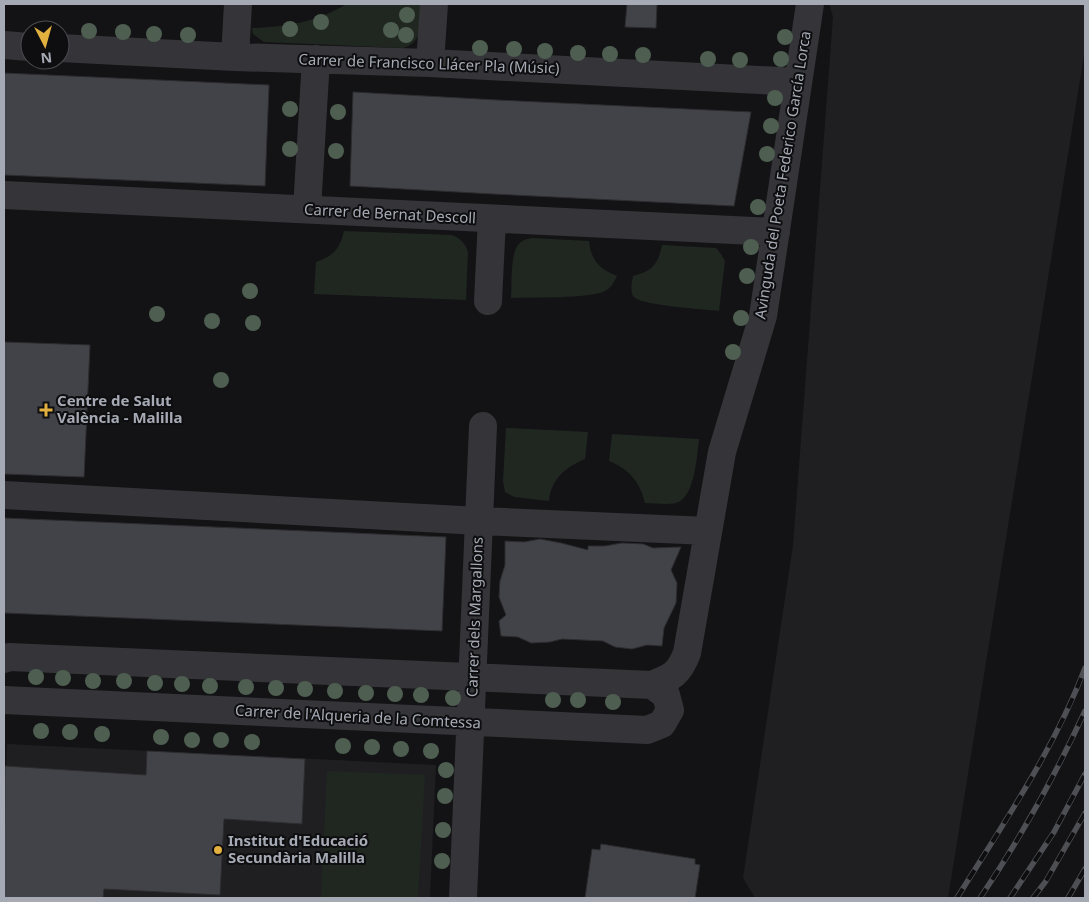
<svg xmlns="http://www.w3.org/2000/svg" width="1089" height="902" font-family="'Noto Sans',sans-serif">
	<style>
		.built { fill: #1f1f22 }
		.green { fill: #202721 }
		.building { fill: #424348; stroke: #2d2d30 }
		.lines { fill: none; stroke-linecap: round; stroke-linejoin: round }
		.street { stroke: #353539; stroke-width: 28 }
		.rail-casing { stroke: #4e4f54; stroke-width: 5.5 }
		.rail { stroke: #0e0e10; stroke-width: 4; stroke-dasharray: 11; stroke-linecap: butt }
		.tree { fill: #4e5f51 }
		.poi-dot { fill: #e1b03f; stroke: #0e0e10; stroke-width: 2 }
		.labels { text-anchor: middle; stroke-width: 4; stroke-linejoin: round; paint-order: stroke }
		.street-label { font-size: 15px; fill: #a6aab4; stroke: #0e0e10 }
		.poi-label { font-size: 15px; font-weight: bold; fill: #a6aab4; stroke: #0e0e10; text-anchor: start }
	</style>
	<rect width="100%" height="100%" fill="#131315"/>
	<path class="built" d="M829 4H1085V49L948 898H755L743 878 793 545 833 17Z
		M7 744 436 765 430 898H4V801Z"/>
	<path class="green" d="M346 4H423C420 23 424 42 403 48L264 42 253 34 252 28C285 27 318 22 346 4Z
		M344 231 452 235C461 239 465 243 468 252L466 300 314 294 316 262C334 256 340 248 344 231Z
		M532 238 589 241C591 260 599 269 617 276 614 282 611 288 605 291 589 299 532 297 511 298 512 285 510 255 518 245 522 240 527 239 532 238Z
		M662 245 716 248 721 254 725 261 719 311C704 309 640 306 633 296 630 290 632 282 633 276 652 271 658 265 662 245Z
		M506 428 588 432 585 459C566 467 551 479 549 501L514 497 505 492 503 481Z
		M612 434 699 439C697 455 695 498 676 503 667 505 654 503 645 503 640 482 629 469 609 461Z
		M327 771 425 775 418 898H321Z"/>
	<path class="building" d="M627 4H657L656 28 625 27Z
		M4 73 269 85 265 186 4 175Z
		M353 92 497 100 751 112 734 206 493 194 350 186Z
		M4 342 90 345 84 477 4 474Z
		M4 518 446 537 442 631 4 613Z
		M540 539 561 543 588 550V546H605L622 543 643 544 653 548 681 547 671 570 677 583 676 603 664 628 662 646 647 645 632 649 615 647 603 641 562 639 550 642 531 643 518 637 501 636 499 621 506 615 499 597 500 581 505 565V541L524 542Z
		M147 751 305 759 302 824 224 819 220 895 104 889 103 898H4L5 766 146 775Z
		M601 844 695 859V864L700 865 695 898H585L592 849 600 850Z"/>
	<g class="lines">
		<path class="street" d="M4 45 30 47
			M60 48 235 57 430 63 798 82
			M235 57 238 4
			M430 63 434 4
			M4 195 776 232
			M307 209 316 59
			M488 301 492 219
			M4 495 479 521 708 531
			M4 659 9 657 652 685C672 677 679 674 687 653L722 452 763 316 810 4
			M4 700 647 730 662 724 670 710 666 695 652 685
			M463 898 483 426"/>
		<g class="rail-casing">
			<path id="rail" d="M957 898C1003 824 1054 750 1085 668
				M980 898C1020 839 1055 776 1085 711
				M1010 898 1054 832 1085 774
				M1033 898 1046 881 1085 813
				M1068 898 1085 869"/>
		</g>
		<use href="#rail" class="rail"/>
	</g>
	<g class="tree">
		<circle cx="407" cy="15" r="8"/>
		<circle cx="321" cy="22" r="8"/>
		<circle cx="290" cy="29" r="8"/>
		<circle cx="391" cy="30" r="8"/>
		<circle cx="89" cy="31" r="8"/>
		<circle cx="123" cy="32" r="8"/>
		<circle cx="154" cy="34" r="8"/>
		<circle cx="188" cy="35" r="8"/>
		<circle cx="406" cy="35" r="8"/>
		<circle cx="785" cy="37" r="8"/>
		<circle cx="480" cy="48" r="8"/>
		<circle cx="514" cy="49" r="8"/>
		<circle cx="545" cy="51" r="8"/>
		<circle cx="578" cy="53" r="8"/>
		<circle cx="610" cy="54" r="8"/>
		<circle cx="643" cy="55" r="8"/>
		<circle cx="708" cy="59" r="8"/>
		<circle cx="781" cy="59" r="8"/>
		<circle cx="740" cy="60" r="8"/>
		<circle cx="775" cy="98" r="8"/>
		<circle cx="290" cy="109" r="8"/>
		<circle cx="338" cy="112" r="8"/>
		<circle cx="771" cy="126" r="8"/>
		<circle cx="290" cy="149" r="8"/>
		<circle cx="336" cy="151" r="8"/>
		<circle cx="767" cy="154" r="8"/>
		<circle cx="758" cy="207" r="8"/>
		<circle cx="751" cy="247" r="8"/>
		<circle cx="747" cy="276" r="8"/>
		<circle cx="250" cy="291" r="8"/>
		<circle cx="157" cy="314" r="8"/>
		<circle cx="741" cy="318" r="8"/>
		<circle cx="212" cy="321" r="8"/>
		<circle cx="253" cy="323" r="8"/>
		<circle cx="733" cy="352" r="8"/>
		<circle cx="221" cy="380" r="8"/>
		<circle cx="36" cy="677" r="8"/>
		<circle cx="63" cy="678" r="8"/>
		<circle cx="93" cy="681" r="8"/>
		<circle cx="124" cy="681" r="8"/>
		<circle cx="155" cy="683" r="8"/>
		<circle cx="182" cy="684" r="8"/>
		<circle cx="210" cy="686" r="8"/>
		<circle cx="246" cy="687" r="8"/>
		<circle cx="276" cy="688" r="8"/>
		<circle cx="305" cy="689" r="8"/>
		<circle cx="335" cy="691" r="8"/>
		<circle cx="366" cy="693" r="8"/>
		<circle cx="395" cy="694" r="8"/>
		<circle cx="421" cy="695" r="8"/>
		<circle cx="453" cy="698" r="8"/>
		<circle cx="553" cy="700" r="8"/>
		<circle cx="578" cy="700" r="8"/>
		<circle cx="613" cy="702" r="8"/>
		<circle cx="41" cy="731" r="8"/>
		<circle cx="70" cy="732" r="8"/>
		<circle cx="102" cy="734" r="8"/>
		<circle cx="161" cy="737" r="8"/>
		<circle cx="192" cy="740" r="8"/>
		<circle cx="221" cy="740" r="8"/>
		<circle cx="252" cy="742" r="8"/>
		<circle cx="343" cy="746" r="8"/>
		<circle cx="372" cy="747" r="8"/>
		<circle cx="401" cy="749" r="8"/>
		<circle cx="431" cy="751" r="8"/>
		<circle cx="446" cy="770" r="8"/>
		<circle cx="445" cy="796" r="8"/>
		<circle cx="443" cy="830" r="8"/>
		<circle cx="442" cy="861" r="8"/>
	</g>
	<g class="poi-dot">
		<path d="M43.5 402.5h5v5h5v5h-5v5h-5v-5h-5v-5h5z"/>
		<circle cx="218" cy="850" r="5"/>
	</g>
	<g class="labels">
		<g class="street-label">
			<text transform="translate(429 64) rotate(2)" y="5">Carrer de Francisco Llácer Pla (Músic)</text>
			<text transform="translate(783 175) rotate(-81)" y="5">Avinguda del Poeta Federico García Lorca</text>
			<text transform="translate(390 214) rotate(3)" y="5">Carrer de Bernat Descoll</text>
			<text transform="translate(475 617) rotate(-88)" y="5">Carrer dels Margallons</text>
			<text transform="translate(358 717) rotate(3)" y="5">Carrer de l'Alqueria de la Comtessa</text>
		</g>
		<g class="poi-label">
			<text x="57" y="406">Centre de Salut<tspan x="57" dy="17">València - Malilla</tspan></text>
			<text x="228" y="846">Institut d'Educació<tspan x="228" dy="17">Secundària Malilla</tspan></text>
		</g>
	</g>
	<rect width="1089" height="902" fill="none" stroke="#a6aab4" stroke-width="10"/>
	<g transform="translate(45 45) rotate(174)"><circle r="24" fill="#0e0e10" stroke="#4b4c52"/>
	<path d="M0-4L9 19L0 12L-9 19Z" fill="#e1b03f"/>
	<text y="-8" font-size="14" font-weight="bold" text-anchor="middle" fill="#a6aab4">N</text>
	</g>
</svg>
